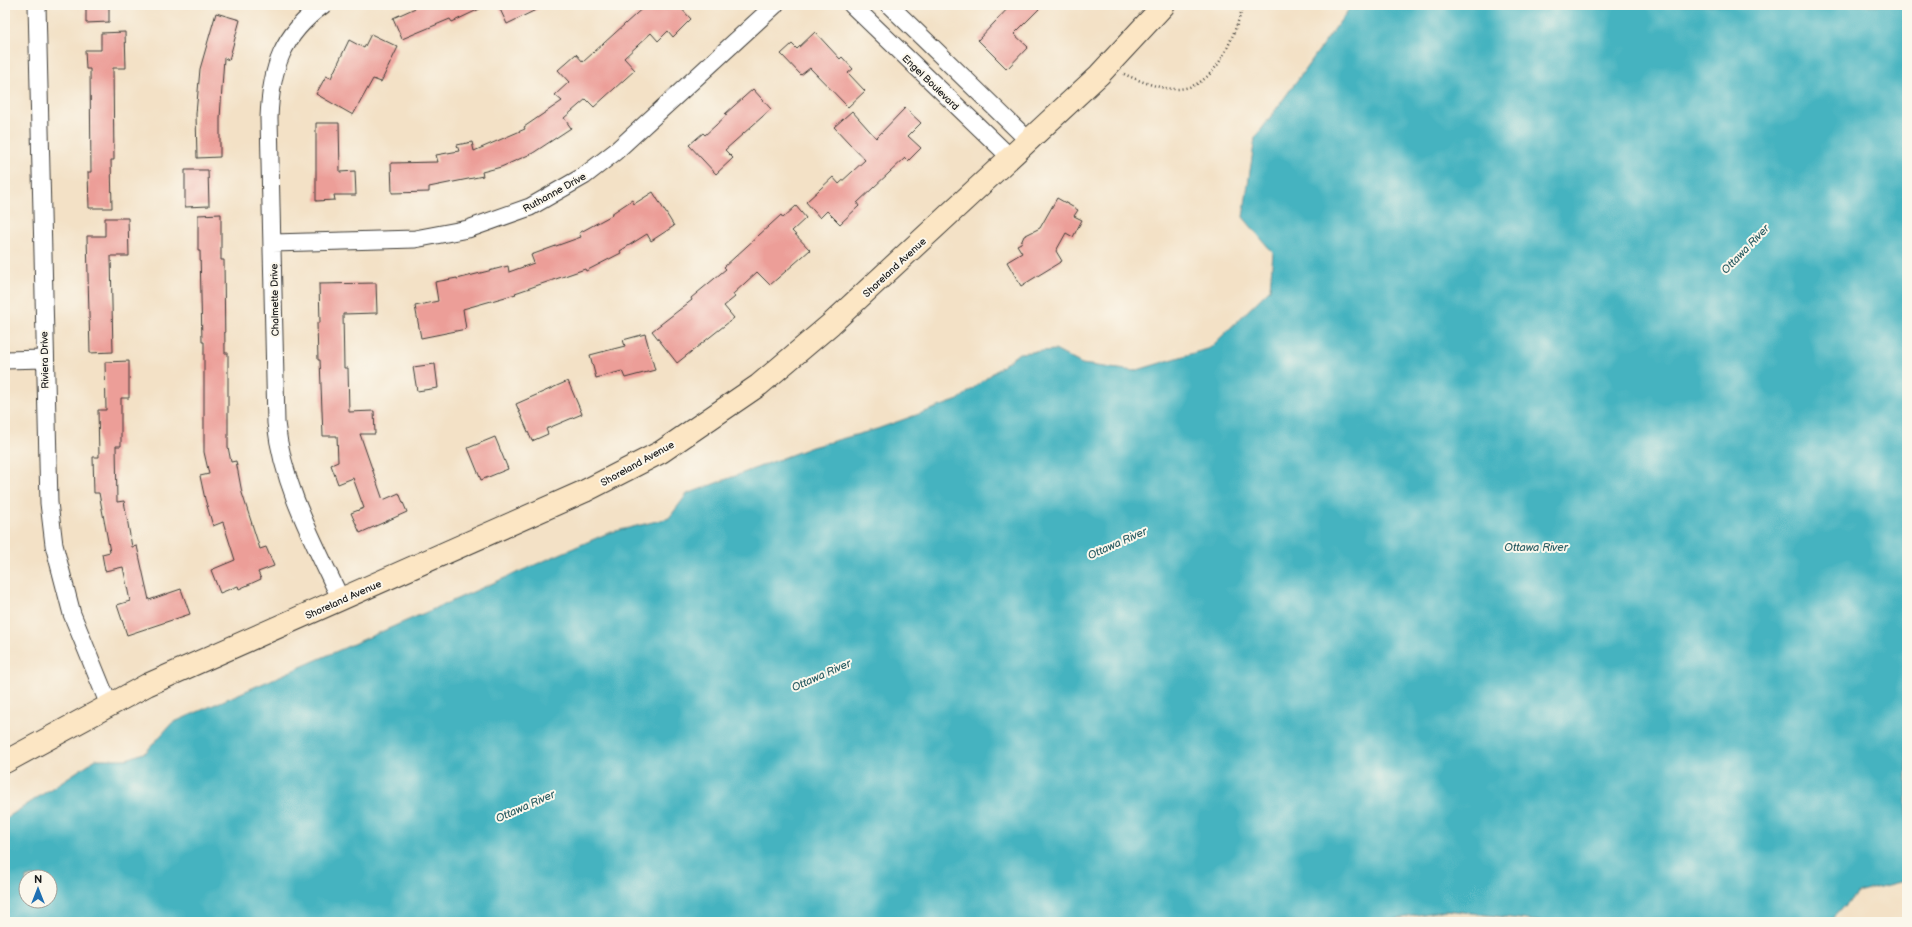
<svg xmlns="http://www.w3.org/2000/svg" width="1912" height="927" font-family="'Balsamiq Sans',sans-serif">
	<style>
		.water { fill: #45b3c0; stroke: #30686e; fill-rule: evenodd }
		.building { fill: #ec9e98 }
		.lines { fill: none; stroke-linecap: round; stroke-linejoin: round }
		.street-casing { stroke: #3c3a36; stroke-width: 19 }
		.secondary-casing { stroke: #3c3a36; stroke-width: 24 }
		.path { stroke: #3c3a36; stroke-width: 2.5; stroke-dasharray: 1 3; stroke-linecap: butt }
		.street { stroke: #fff; stroke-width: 17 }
		.secondary { stroke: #fce6c4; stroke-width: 22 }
		.labels { text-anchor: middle; stroke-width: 4; stroke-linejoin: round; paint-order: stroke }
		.street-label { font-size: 10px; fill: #1c1c1c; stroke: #fbf7ec }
		.water-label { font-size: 11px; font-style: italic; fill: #2e6066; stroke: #fbf7ec }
	</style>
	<rect width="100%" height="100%" fill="#fbf7ec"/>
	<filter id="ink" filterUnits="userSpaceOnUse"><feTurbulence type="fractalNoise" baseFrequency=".025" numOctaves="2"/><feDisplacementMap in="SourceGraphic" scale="8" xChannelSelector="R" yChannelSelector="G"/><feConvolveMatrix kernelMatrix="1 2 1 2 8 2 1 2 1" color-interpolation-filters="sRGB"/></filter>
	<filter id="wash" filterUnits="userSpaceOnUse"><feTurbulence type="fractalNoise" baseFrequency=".012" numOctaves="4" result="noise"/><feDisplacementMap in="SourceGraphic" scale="16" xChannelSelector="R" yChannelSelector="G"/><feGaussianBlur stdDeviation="0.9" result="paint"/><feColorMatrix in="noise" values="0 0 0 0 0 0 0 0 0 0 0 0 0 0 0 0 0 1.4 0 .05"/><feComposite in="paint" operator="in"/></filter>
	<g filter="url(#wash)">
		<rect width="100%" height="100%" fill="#f3e1c6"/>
		<path class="water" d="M1352 5H1907V880L1857 893 1830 922H1544L1446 910 1380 922H5V819L96 759H127L146 752 172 723 608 533 669 518 687 494 812 447 877 429 958 400 1019 353 1055 350 1082 364 1134 371 1210 348 1270 289 1273 253 1243 217 1255 138ZM26 877H50V901H26Z"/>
		<g id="blocks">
			<path class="building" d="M86 5H109V22L86 23Z
				M422 5H488L452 22 450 19 402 39 393 18Z
				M498 5H546L507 24Z
				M646 5H678L691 19 673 37 668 31 658 41 651 33 624 58 635 70 594 107 586 99 564 118 571 128 533 153 501 167 482 172 483 176 429 187V192L392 193 391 163 438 162 436 155 459 151 457 145 472 142 474 151 525 129 524 127 562 101 555 95 569 82 558 70 576 54 583 62Z
				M1011 5H1043L1014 34 1028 47 1007 69 978 40Z
				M216 13 240 20 229 60 224 58 220 118V157L197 158 196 114 200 69Z
				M125 32 126 68H113L114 160H111L112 208H89L88 172H91L90 69H86L85 50H101V33Z
				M815 32 840 59 842 57 853 69 848 73 865 91 848 107 810 68 801 75 781 54 792 44 797 49Z
				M371 34 398 47 381 82 373 79 353 115 316 94 326 76 331 78 349 40 364 48Z
				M753 89 771 109 725 150 733 158 716 174 689 145 703 133 705 135 727 115 725 114Z
				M905 108 921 123 908 136 921 148 908 161 905 158 857 203 859 206 840 224 827 211 820 218 806 202 833 177 839 184 865 160 834 127 852 111 876 138Z
				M316 123H339L340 172 355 171 356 195H334L335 200 316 201Z
				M185 170H208L209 206 185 207Z
				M653 192 674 226 651 241 647 234 620 251 621 253 586 271 585 269 515 293 516 294 463 309 466 329 421 338 415 306 438 301 435 282 457 278V279L508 266 509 272 534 263 531 255 581 237 579 233 612 215 611 214 632 200 634 204Z
				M1057 198 1078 210 1074 216 1082 220 1073 237 1066 233 1056 251 1062 261 1021 286 1007 262 1022 253 1017 245 1021 243 1024 236 1040 228Z
				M796 206 806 218 792 231 810 250 770 285 757 272 733 294 735 297 724 306 734 318 677 363 652 331 692 300 691 298 726 269 724 267 781 215 783 218Z
				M221 214V260H224L225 353H228V447L231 462 236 461 242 493 260 549 266 547 274 566 258 572 261 579 239 589 238 586 220 593 211 570 235 560 223 522 213 526 205 499 200 476 209 474 204 452V342H202L200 251H198V215Z
				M105 218H128L129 256H111L113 352 90 353 87 236H105Z
				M376 283 377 313 343 314 344 368H348L349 412 374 411 375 434H360L383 500 399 493 407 512 360 533 351 513 364 508 353 478 338 484 331 465 338 462 337 436H323L320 360H318L317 323H320L319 284Z
				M645 334 655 370 625 378 622 371 596 378 590 355 625 346 623 340Z
				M129 361V398H121V446H116L117 502 124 501 132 547 137 546 149 600 181 589 190 614 127 635 117 605 130 601 123 567 105 571 102 554 110 552 99 493H94L93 457H99L98 410H106L105 362Z
				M435 364 438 388 417 391 413 367Z
				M568 381 582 414 546 429 548 434 532 441 516 404Z
				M495 437 508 469 481 480 468 448Z"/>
		</g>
	</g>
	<g filter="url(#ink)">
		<use href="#blocks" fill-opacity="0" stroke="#3c3a36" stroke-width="1"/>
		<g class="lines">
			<g class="street-casing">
				<path id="street" d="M37 5 49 503 54 545 72 614 109 705
					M323 5C282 35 271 68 269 118L276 423C283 487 314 542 341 600
					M852 5 1011 158
					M889 5 1029 141
					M273 243 415 239 468 229 530 207 584 176 615 152 775 5
					M5 360 44 359"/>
			</g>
			<g class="secondary-casing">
				<path id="secondary" d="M5 762 147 685 585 491 661 452 759 385 831 324 1099 75 1164 5"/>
			</g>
			<path class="path" d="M1124 74C1140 81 1157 88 1174 89 1218 90 1232 37 1244 5"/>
			<use href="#street" class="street"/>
			<use href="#secondary" class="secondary"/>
		</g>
	</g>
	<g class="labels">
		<g class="street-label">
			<text transform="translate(931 82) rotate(44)" y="4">Engel Boulevard</text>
			<text transform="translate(554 192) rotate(-29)" y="4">Ruthanne Drive</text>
			<text transform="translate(894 267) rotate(-43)" y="4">Shoreland Avenue</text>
			<text transform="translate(274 300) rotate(-91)" y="4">Chalmette Drive</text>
			<text transform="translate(44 360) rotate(-91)" y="4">Riviera Drive</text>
			<text transform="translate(637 463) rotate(-29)" y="4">Shoreland Avenue</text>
			<text transform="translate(343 599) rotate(-24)" y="4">Shoreland Avenue</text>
		</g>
		<g class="water-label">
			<text transform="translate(1745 249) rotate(-46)" y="4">Ottawa River</text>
			<text transform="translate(1117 543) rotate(-24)" y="4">Ottawa River</text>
			<text x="1536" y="551">Ottawa River</text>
			<text transform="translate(821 675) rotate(-24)" y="4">Ottawa River</text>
			<text transform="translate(525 806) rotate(-24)" y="4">Ottawa River</text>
		</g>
	</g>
	<rect width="1912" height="927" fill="none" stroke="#fbf7ec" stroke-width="20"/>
	<g transform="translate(38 889)"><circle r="19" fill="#fbf7ec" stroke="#a29f99"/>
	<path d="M0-3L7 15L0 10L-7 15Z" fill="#1f6fb2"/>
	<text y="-6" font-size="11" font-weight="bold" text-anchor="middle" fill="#1c1c1c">N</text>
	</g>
</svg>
